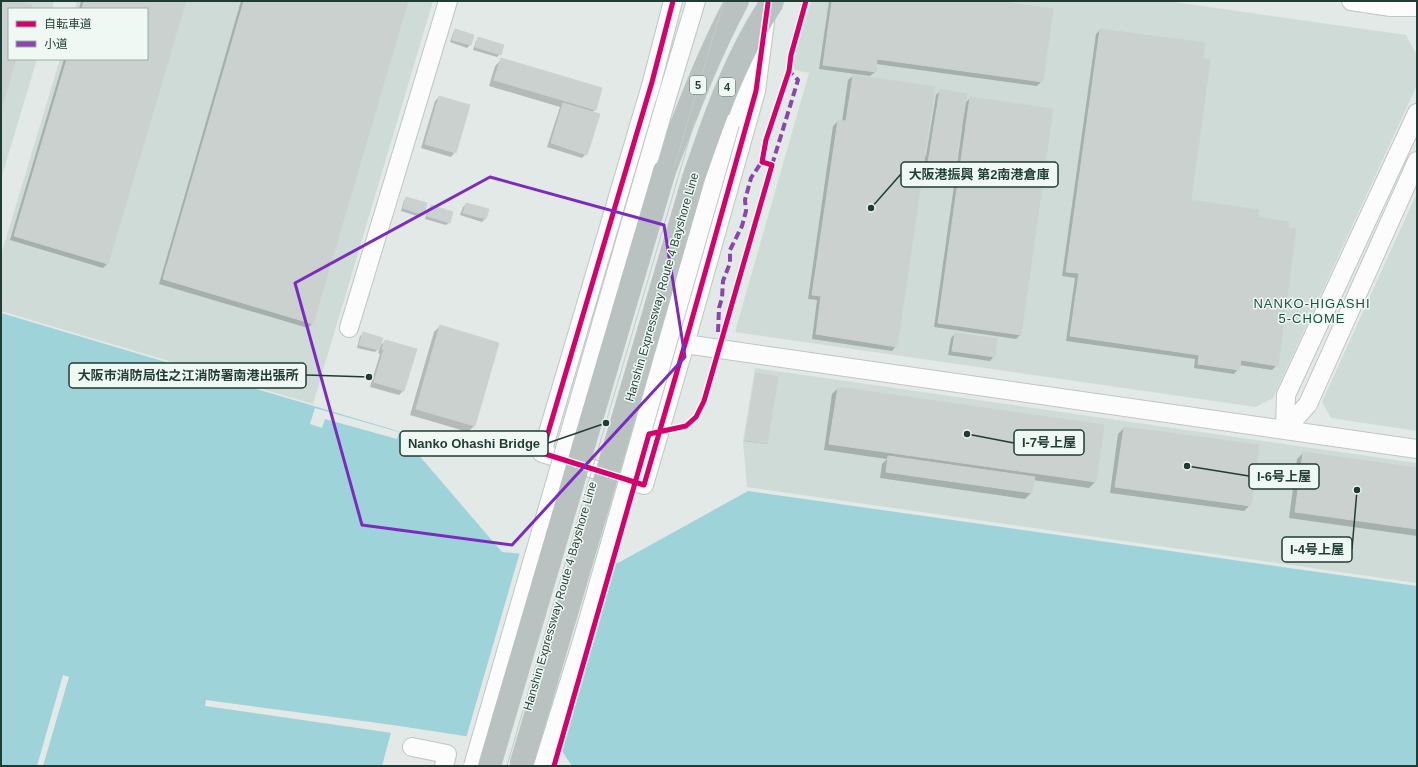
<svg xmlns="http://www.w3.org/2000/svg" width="1418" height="767" font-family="Arial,'Noto Sans JP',sans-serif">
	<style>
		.built { fill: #cfdbd6 }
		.water { fill: #9fd3da }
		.pier { fill: #e2e9e6 }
		.shadow { fill: #0003 }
		.building { fill: #cad1cf; stroke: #cbd2cf }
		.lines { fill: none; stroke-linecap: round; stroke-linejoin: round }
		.minor-casing { stroke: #bfc6c3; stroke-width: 20 }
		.highway-casing { stroke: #bbc5c2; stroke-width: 24 }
		.minor { stroke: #fbfcfb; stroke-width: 18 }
		.highway { stroke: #b9c2c0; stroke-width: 22 }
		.tram { stroke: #c6cac9; stroke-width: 1 }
		.minor-bridge-casing { stroke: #bfc6c3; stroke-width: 20; stroke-linecap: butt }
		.highway-bridge-casing { stroke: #bbc5c2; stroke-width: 24; stroke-linecap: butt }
		.minor-bridge { stroke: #fbfcfb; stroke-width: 18 }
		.highway-bridge { stroke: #b9c2c0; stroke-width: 22 }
		.quiet { stroke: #8e44ad; stroke-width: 4; stroke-dasharray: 8 4; stroke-linecap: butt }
		.cycleway-casing { stroke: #f0f8f4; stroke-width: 8 }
		.cycleway { stroke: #d6006c; stroke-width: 5 }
		.marked { fill: none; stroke: #7b2cbf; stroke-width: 3; stroke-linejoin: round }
		.labels { text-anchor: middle; stroke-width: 3; stroke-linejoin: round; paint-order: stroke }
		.shield { fill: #f0f8f4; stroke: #5e756e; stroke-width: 1 }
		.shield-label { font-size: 11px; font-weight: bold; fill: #1f3d35 }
		.street-label { font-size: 12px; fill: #1f3d35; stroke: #f0f8f4 }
		.neighbourhood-label { font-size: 13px; letter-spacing: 1px; fill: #195043; stroke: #f0f8f4 }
		.leader { fill: none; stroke: #1f3d35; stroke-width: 1.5 }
		.callout-dot { fill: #1f3d35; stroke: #f0f8f4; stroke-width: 1.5 }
		.callout { fill: #f0f8f4; stroke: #1f3d35; stroke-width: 1.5 }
		.callout-label { font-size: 13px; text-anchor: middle; font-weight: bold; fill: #1f3d35 }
	</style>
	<rect width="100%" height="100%" fill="#e2e9e6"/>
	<path class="built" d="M1 1H54L52 9H9V59H37L1 179Z
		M77 1H433L313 404 1 311V255L60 59H147V9H75Z
		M811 1H1167L1406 35 1417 55V85L1273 398 1256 407 735 332 809 73 795 70 792 66Z
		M1417 193V431L1331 418 1322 402Z
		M755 368 1417 463V583L747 487 743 441Z"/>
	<path class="water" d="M1 313 398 431 502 552 618 563 748 491 1417 586V766H572L562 751 393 725 382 766H1Z"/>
	<path class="pier" d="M315 408 399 432 397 439 325 419 322 428 310 424Z
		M520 552 615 560 560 752 466 738Z
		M63 675 69 677 43 766H37Z
		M206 700 393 725 392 733 205 706Z"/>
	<path class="shadow" d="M81 1H185L107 264 103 268 10 240 64 59H147V9H79Z
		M241 1H407L312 324 308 328 159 284Z
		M829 1H990L1042 81 1037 86 876 64 875 72 870 76 819 69Z
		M456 30 473 36 470 45 467 48 450 42 453 33Z
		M1100 30 1190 201 1257 218 1277 365 1272 370 1239 365 1238 369 1234 374 1194 368 1195 359 1066 341 1075 278 1062 276 1096 34Z
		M479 39 500 54 497 57 473 50 476 41Z
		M501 60 601 89 595 110 591 113 586 154 582 158 547 147 560 107 489 86 495 66Z
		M853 76 924 155 926 156 936 95 941 90 964 104 970 98 1020 335 1016 339 934 327 962 129H960L954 167 949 171 923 167 896 346 892 351 812 339 817 300 808 299 833 126 838 121 842 122 848 80Z
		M439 97 455 152 451 157 421 148 435 101Z
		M407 198 423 214 420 217 401 211 404 200Z
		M466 204 487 210 485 219 482 222 460 215 463 207Z
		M431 206 449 223 446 225 425 219 428 209Z
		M440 326 498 343 474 426 468 432 410 415 434 332Z
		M363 334 379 347 385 341 403 391 399 395 370 387 380 354 378 353 380 348 375 352 357 348 360 336Z
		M955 334 994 356 990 361 948 355 951 338Z
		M757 374 766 443 765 444 745 441Z
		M838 388 1103 426 1095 482 1089 488 1033 480 1031 493 1025 499 880 478 882 464 887 459 824 450 832 394Z
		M1124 428 1250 505 1244 511 1110 493 1118 434Z
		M1303 453 1417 469V536L1289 518 1297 459Z"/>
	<path class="building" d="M1 1H19L32 5 30 9H9V59H16L1 109Z
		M84 1H186L108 264 14 236 67 59H147V9H82Z
		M244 1H408L313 324 163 279Z
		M832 1H997L1053 9 1043 82 877 59 876 72 823 65Z
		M455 29 474 35 471 45 452 40Z
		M1100 29 1205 43 1203 59 1210 60 1191 200 1259 210 1258 217 1289 222 1288 228 1296 229 1278 366 1241 360 1239 370 1198 364 1199 355 1070 336 1079 273 1066 272Z
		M478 37 504 45 501 55 475 47Z
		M501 58 602 88 596 110 494 80Z
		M853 75 935 87 897 347 816 334 821 296 812 295 838 120 846 121Z
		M940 89 967 94 955 167 928 163Z
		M439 96 470 105 456 153 425 144Z
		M970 97 1053 109 1021 335 938 323Z
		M563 103 600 114 587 155 551 143Z
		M406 197 427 203 424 215 403 208Z
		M466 203 489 209 486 219 463 213Z
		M431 205 453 212 450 223 427 216Z
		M440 325 499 343 475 426 416 409Z
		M363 332 383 338 379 350 359 345Z
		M955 333 997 339 995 357 952 351Z
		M385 340 417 349 404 391 374 382 384 349H382Z
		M756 373 778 377 767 444 745 440Z
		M838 387 1104 425 1096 482 829 444Z
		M1124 427 1259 445 1251 506 1115 487Z
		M1303 452 1417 468V529L1295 512Z
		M888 456 1035 477 1032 493 886 472Z"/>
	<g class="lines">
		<g class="minor-casing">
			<path id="minor" d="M673 1 652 82 542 453 644 485 685 344 756 91 766 14
				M1351 1 1391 7H1417
				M665 104 696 1
				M730 124 753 51
				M349 328 448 1
				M685 344 1417 449
				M1285 430 1286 395 1417 113
				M1285 430 1308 404 1417 161
				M412 747 447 754 444 766"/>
		</g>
		<g class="highway-casing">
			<path id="highway" d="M664 171C686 114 708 55 737 1"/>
		</g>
		<use href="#minor" class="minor"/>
		<use href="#highway" class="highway"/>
		<path class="tram" d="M498 766 579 484 724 1
			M507 766 587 487 695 120"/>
		<g class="minor-bridge-casing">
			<path id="minor-bridge" d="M473 766 665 104
				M543 766 583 638 730 124"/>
		</g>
		<g class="highway-bridge-casing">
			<path id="highway-bridge" d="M489 766 664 171
				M521 766 694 178C715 117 736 55 773 1"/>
		</g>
		<use href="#minor-bridge" class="minor-bridge"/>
		<use href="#highway-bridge" class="highway-bridge"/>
		<path class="quiet" d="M772 165 798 80 789 71
			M718 332 719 308 722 298 723 281 730 263V250L742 226 746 211 745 200 751 178 763 160"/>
		<g class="cycleway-casing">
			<path id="cycleway" d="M673 1 652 82 542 453 644 485 685 344 756 91 768 3
				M554 766 649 434 686 426 696 417 704 401 772 165 762 162 766 140 789 71 791 55 806 1"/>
		</g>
		<use href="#cycleway" class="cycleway"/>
	</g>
	<path class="marked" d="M490 177 664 225 685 357 512 545 362 525 295 283Z"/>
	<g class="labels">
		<g class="shield">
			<rect x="690" y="76" width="16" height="18" rx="3"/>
			<rect x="719" y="78" width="16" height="18" rx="3"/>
		</g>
		<g class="shield-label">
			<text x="698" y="89">5</text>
			<text x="727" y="91">4</text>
		</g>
		<g class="street-label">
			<text transform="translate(662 287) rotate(-74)" y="4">Hanshin Expressway Route 4 Bayshore Line</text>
			<text transform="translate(560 596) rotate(-74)" y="4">Hanshin Expressway Route 4 Bayshore Line</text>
		</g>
		<g class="neighbourhood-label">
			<text x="1312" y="308">NANKO-HIGASHI<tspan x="1312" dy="15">5-CHOME</tspan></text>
		</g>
	</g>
	<path class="leader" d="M871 208L901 174M369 377L306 375M967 434L1014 443M606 423L548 443M1187 466L1249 476M1357 490L1352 549"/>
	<g class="callout-dot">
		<circle cx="871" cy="208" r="4"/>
		<circle cx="369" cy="377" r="4"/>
		<circle cx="967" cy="434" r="4"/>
		<circle cx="606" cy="423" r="4"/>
		<circle cx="1187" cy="466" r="4"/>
		<circle cx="1357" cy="490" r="4"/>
	</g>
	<g class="callout">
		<rect x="901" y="162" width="157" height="25" rx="4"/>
		<rect x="69" y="363" width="237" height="25" rx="4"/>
		<rect x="1014" y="430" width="70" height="25" rx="4"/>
		<rect x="400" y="431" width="148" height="25" rx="4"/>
		<rect x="1249" y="464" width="70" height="25" rx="4"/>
		<rect x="1282" y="537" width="70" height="25" rx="4"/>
	</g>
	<g class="callout-label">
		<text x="979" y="179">大阪港振興 第2南港倉庫</text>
		<text x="188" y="380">大阪市消防局住之江消防署南港出張所</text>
		<text x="1049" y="447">I-7号上屋</text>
		<text x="474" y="448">Nanko Ohashi Bridge</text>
		<text x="1284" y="481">I-6号上屋</text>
		<text x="1317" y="554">I-4号上屋</text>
	</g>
	<rect width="1418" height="767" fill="none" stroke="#1f3d35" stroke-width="4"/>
	<rect x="8" y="8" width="140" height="52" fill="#f0f8f4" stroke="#9cada8"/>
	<rect x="16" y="21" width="20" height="6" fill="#d6006c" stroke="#9cada8"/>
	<text x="44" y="28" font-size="12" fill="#1f3d35">自転車道</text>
	<rect x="16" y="41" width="20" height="6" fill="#8e44ad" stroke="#9cada8"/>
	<text x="44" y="48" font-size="12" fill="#1f3d35">小道</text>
</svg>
